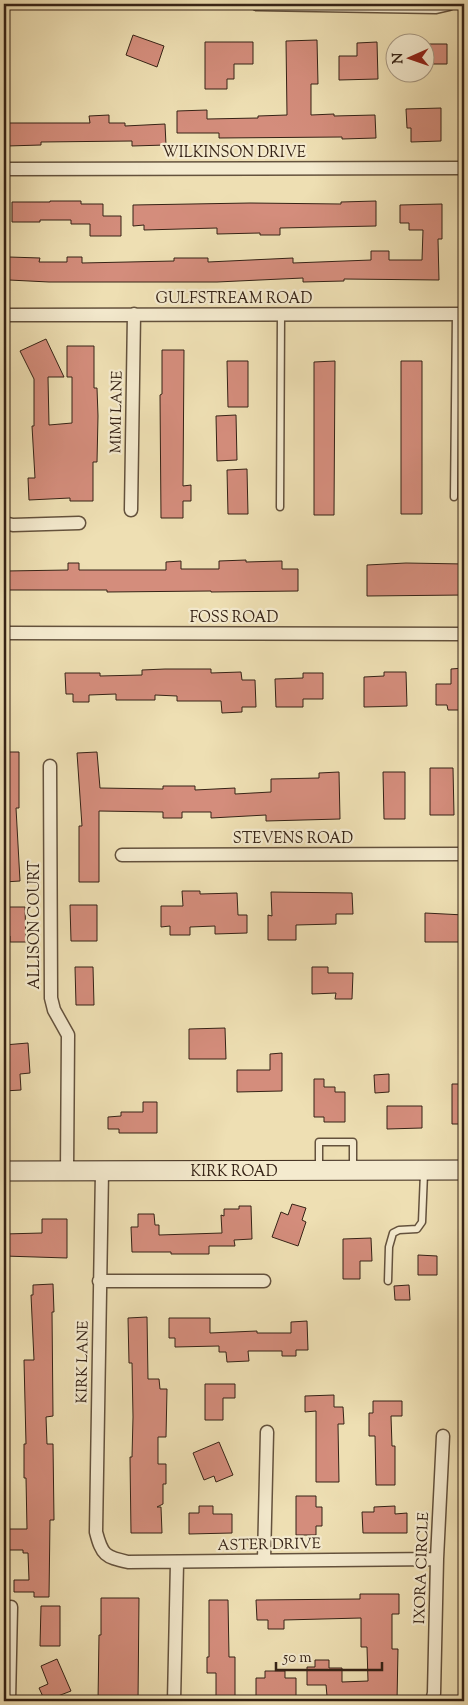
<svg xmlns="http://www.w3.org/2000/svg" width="468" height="1705" font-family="'Sorts Mill Goudy',serif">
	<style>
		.building { fill: #d48d7c; stroke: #362316 }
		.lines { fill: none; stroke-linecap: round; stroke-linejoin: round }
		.lane-casing { stroke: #64523d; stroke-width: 9 }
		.street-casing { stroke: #64523d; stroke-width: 15 }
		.secondary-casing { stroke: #362316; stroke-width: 21 }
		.lane { stroke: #f4eace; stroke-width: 6 }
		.street { stroke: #f4eace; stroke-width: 12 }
		.secondary { stroke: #f4eace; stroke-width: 19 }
		.labels { text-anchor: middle; stroke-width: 4.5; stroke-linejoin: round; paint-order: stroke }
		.street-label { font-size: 15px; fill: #362316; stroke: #f4eace }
	</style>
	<rect width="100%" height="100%" fill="#eedfb3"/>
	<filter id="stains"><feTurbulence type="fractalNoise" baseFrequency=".004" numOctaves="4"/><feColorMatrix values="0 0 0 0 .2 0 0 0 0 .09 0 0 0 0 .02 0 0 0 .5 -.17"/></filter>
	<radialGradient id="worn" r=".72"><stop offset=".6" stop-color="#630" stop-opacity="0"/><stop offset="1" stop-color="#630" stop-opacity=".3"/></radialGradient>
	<path class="building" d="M133 35 164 46 157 67 126 55Z
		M317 40 318 84H311V115L334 114V116L375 115 376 138 342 139V137L219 138V133H177V111L207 110V119L258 118V116L287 115 286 41Z
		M205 42H253V64H234V79H227V89H205Z
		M377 42 378 79 339 80V56H357V43Z
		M426 44H447V64H426Z
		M441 108V141L411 142V128H407L406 109Z
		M109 115V123H125V126L165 124 166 145 132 146V141L41 142V145L7 146 6 123H90L89 116Z
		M50 201H81V204H103V216H121V236H90V224H71V220H40V222H12V202H50Z
		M376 201V226L280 228V235H260V233L217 234V228L144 230V225L133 226V205L250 203 341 204V202Z
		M442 204V239H438L439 280 344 279V281L303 282V278L217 282H49L9 280V257L40 258 39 262H67V257H82V263L174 261V258H208V262L293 258V263L371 260V251H389V260H422L423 230H409V223H400V205Z
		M46 339 64 377H48L49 425 72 423V377H67V346H94V388H97L98 416 97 462H93V501H70V498L29 500 28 478H35L32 426H34V379L20 351Z
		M162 350H184L183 486 191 485V501H183V518H161L160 395 162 394Z
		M227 361H248V407H228Z
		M335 361 334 515H314V362Z
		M401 361H422V514H401Z
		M236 415 237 460 217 461 216 416Z
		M247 469 248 514H228L227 470Z
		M246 560V562L282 561V569H298V591L211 592V591L107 592V590H7L6 571 68 570V563H79V570H166V562L181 561V569H219V561Z
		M406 563 464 564V595L367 596V565Z
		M464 668V710H448L447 705H436V684H451V669Z
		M165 669H211V673L241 672 242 680H255L256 707H242V712L222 713 221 701H177V696L155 695V700H116V694L89 695V702H73V694H66L65 673H100V676L142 675V670Z
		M384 672H406L407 706 364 707V677L384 676Z
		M303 673H323V699H303V707H276L275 679 303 678Z
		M4 752H19V808H16L20 881 4 882Z
		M97 752 100 788 163 789V786H195V790L235 788V794L271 792V779L319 778V773L339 772 340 819 266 821V815L211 818V812H182V818H163V812L99 811V882H79V826H82L77 753Z
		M430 768H453L454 815H430Z
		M383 772H405V819H384Z
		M182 891H200V894L237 893 238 915H247V933L215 934V926L190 927V935H170V926L161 927V906H183Z
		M271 892 352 893 353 914H336V924L296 925V940H268V915L272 916Z
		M70 905H97V941H71Z
		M7 907H25L26 942H10V936H4V919H7Z
		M425 913 464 915V942H425Z
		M75 967H93L94 1005H76Z
		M312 967H328V973H353L352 999H335L336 993 312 994Z
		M225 1028 226 1059H189V1029Z
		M28 1043 30 1073 20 1074 21 1090 4 1091V1073H6L4 1045Z
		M282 1053V1091L237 1092V1070H270V1054Z
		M389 1074V1092L375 1093 374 1075Z
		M314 1079H324V1087H335V1092H345V1122H324V1117H314Z
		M452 1084H464V1124H452Z
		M143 1102H157V1133H119V1129H108V1117L121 1116V1112H143Z
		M387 1106H422V1128L387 1129Z
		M292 1204 306 1208 302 1220 306 1222 298 1246 272 1237 281 1212 288 1215Z
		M239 1206H251L252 1239 234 1240 235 1246H209V1254H171V1252H132L131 1227H138V1214H154L155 1225H159V1235L222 1233 221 1215 224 1216V1209H239Z
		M42 1219H67V1258L4 1256V1234L42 1233Z
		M371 1238 372 1261H360V1279H343V1239Z
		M418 1255 437 1256V1275H418Z
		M53 1284 54 1312H52L53 1416 46 1417 47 1444H53L54 1520H50L49 1597H34V1592H14V1580H29L28 1553H23V1550H4V1529H27L26 1478H24V1444H26L24 1360H34L31 1295H33V1285Z
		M409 1285 410 1300H395L394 1286Z
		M147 1317 148 1379H159L160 1389H167L166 1437H158V1464H166V1484H163V1504L157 1507H161L162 1533H131L130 1457H132L133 1417 132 1363H129L128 1318Z
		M169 1318H210V1333L257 1331V1333H291V1322L307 1321 308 1350H296V1356H282V1351H248L249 1361 227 1362 226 1352H219V1346L175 1347V1338H169Z
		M205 1384H235V1398H223V1420H205Z
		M334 1395V1407H343L344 1424H338L339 1482H316V1411L305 1412V1396Z
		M373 1401H402V1416H391L392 1446H395V1485H376L375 1436H369V1413H373Z
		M219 1442 233 1475 216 1482 214 1476 204 1480 193 1453Z
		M296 1496H316V1507H322V1526H316V1535H296Z
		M199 1506H213V1514H232V1533L189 1534V1513H199Z
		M395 1506V1514L407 1513V1533H363L362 1512H374V1507Z
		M360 1594H399V1614H392V1649H398L397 1701H358V1696H327L326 1685H307V1667H315V1660H329V1668H342V1682L368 1681 367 1647H361V1618L284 1620V1629H268V1620H257L256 1600 360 1599Z
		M101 1598H139L138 1701H98L99 1635H101Z
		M209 1600H228L229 1657H235V1696L216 1697V1673H207V1657H209Z
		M41 1606H60V1646H40Z
		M57 1659 71 1691 45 1701 39 1688 48 1684 41 1666Z
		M265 1671H285V1678H296V1698H256V1678H265Z"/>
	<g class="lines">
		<g class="lane-casing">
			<path id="lane" d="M454 497 456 314
				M280 507 281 314
				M319 1169V1142H353V1169
				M388 1281 389 1247 393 1233 399 1230 417 1229 422 1222 424 1173"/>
		</g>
		<g class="street-casing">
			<path id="street" d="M257 4 436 7 449 4
				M4 169 464 168
				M4 315 464 314
				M131 510 134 314
				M4 523 13 525 79 523
				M4 633 464 634
				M50 766 51 998 54 1010 68 1035 67 1171
				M122 855 464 854
				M102 1171 96 1532C102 1555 105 1557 128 1562L437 1559
				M99 1281H264
				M264 1560 267 1432
				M9 1701 11 1607
				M174 1701 177 1563
				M432 1701 434 1693 437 1559 443 1436"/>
		</g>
		<g class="secondary-casing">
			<path id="secondary" d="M4 1171 464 1170"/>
		</g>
		<use href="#lane" class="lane"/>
		<use href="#street" class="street"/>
		<use href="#secondary" class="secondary"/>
	</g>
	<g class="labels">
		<g class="street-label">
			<text x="234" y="157">WILKINSON DRIVE</text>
			<text x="234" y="303">GULFSTREAM ROAD</text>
			<text transform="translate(116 412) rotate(-89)" y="5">MIMI LANE</text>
			<text x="234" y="622">FOSS ROAD</text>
			<text x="293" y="843">STEVENS ROAD</text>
			<text transform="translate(34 925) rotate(-90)" y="5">ALLISON COURT</text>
			<text x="234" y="1176">KIRK ROAD</text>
			<text transform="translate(82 1362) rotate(-89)" y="5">KIRK LANE</text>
			<text transform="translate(269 1544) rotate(-1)" y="5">ASTER DRIVE</text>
			<text transform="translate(421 1568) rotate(-88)" y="5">IXORA CIRCLE</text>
		</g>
	</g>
	<rect width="468" height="1705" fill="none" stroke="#eedfb3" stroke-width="20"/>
	<rect x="5" y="5" width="458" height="1695" fill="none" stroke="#362316" stroke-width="2.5"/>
	<rect x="10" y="10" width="448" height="1685" fill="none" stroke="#362316"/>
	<g transform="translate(410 58) rotate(268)"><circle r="24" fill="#f4eace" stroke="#a89a84"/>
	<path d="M0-4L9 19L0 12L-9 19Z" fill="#8f2418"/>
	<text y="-8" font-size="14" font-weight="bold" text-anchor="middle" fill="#362316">N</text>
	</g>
	<path d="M276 1662v8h106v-8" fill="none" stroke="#362316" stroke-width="2.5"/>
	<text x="283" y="1662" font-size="15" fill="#362316" stroke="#f4eace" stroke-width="4" paint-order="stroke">50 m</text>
	<rect width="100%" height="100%" filter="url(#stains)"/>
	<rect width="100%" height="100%" fill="url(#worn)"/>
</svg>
